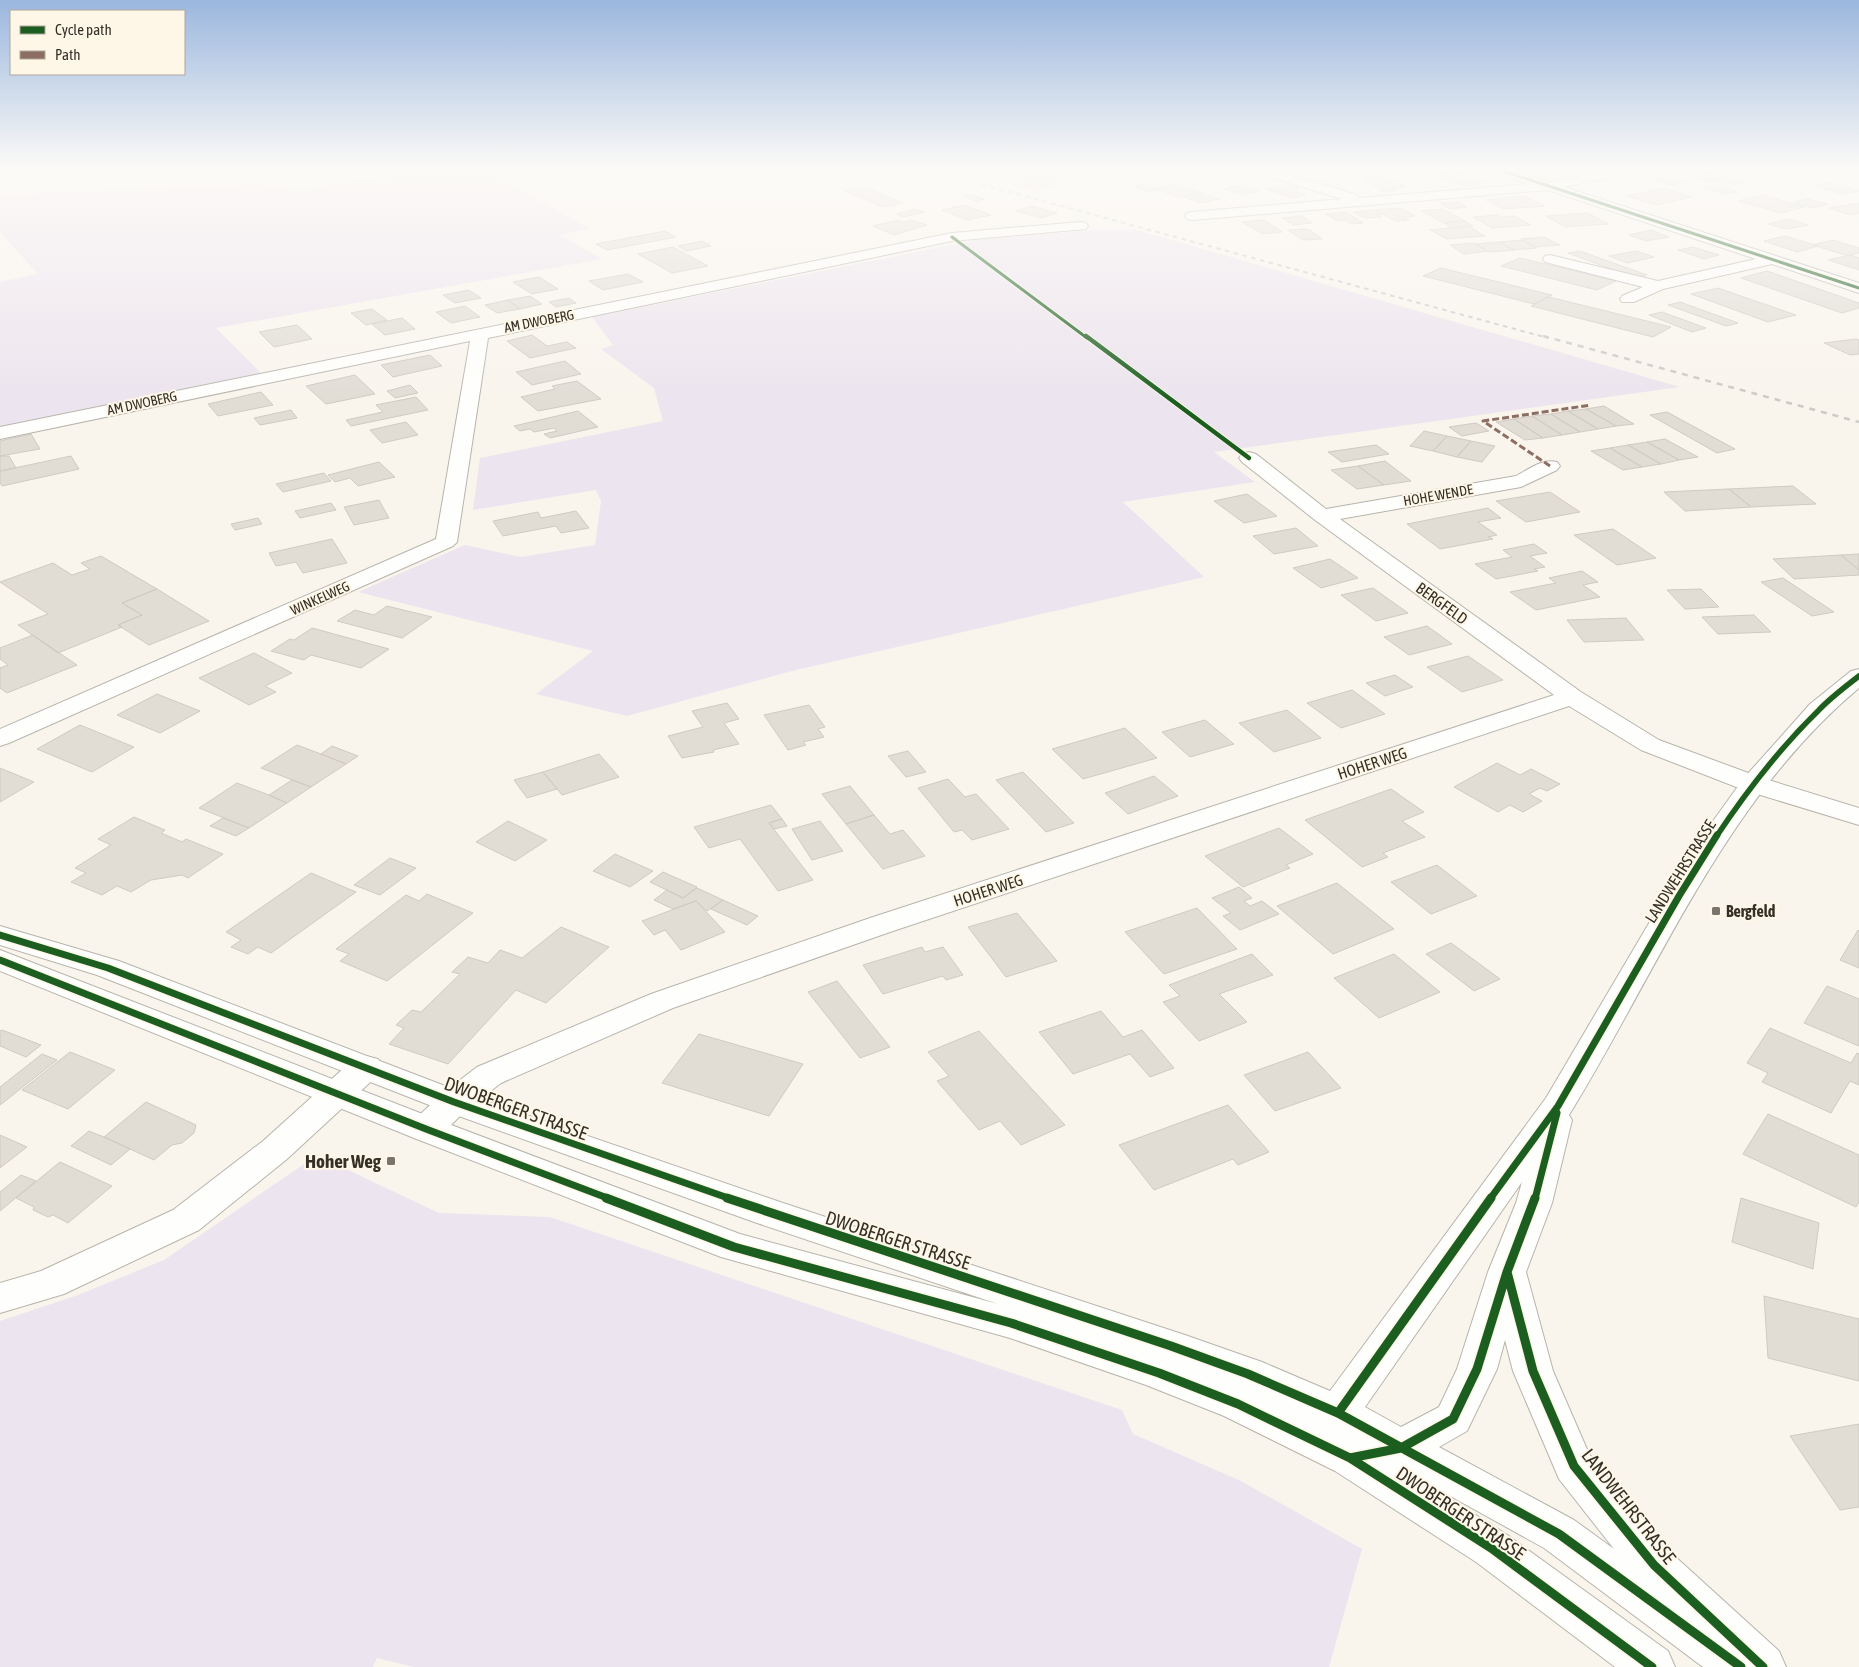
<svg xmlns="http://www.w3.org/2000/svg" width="1859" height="1667" font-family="'Asap Condensed',sans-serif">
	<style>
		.green { fill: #ece4ee }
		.building { fill: #e1ddd5; stroke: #cfcac2 }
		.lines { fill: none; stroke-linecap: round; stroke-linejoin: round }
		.minor-casing { stroke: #b8b4ac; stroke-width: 2 }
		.tertiary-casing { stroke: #b8b4ac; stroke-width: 2 }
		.minor { fill: #fefefc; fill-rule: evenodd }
		.tertiary { fill: #fefefc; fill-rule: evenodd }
		.rail-far1 { stroke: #cbcac7; stroke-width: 2; stroke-dasharray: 4.5 4.5; stroke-linecap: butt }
		.rail { stroke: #cbcac7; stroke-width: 2.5; stroke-dasharray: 6 6; stroke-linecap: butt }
		.quiet { stroke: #8d6e63; stroke-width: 3; stroke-dasharray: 7 3; stroke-linecap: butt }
		.cycleway-far4-casing { stroke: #fef7e8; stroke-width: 5 }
		.cycleway-far3-casing { stroke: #fef7e8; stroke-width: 6 }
		.cycleway-far2-casing { stroke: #fef7e8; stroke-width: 8 }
		.cycleway-far1-casing { stroke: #fef7e8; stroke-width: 10 }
		.cycleway-casing { stroke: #fef7e8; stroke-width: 12 }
		.cycleway-far4 { stroke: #1b5e20; stroke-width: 3 }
		.cycleway-far3 { stroke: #1b5e20; stroke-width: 4.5 }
		.cycleway-far2 { stroke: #1b5e20; stroke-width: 5.5 }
		.cycleway-far1 { stroke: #1b5e20; stroke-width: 7 }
		.cycleway { stroke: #1b5e20; stroke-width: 9 }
		.poi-dot { fill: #7a756c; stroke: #fef7e8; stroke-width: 2 }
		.labels { text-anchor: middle; stroke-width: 4; stroke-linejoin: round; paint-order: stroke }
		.far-street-label { font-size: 14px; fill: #353027; stroke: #fef7e8 }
		.street-label { font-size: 16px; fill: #353027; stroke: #fef7e8 }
		.poi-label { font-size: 16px; font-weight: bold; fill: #353027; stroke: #fef7e8; text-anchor: start }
		.near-street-label { font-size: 19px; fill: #353027; stroke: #fef7e8 }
		.near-poi-label { font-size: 19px; font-weight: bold; fill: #353027; stroke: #fef7e8; text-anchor: end }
	</style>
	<rect width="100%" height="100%" fill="#f9f5ed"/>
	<path class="green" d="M445 168H483L591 229 560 235 602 259 216 328 261 373 0 427V282L38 274 0 232V194L258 185 301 190Z
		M953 168H1071L1090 175 1036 191Z
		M1134 229 1680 387 1214 452 1255 482 1123 502 1204 577 796 670 627 716 536 694 593 651 358 592 465 545 521 557 595 545 601 501 596 490 473 510 480 458 663 421 654 388 601 349 613 345 592 317 976 240 1090 230Z
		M327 1160 439 1213 550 1217 1122 1410 1133 1434 1241 1481 1362 1549 1329 1667H414L377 1658 373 1667H0V1321L78 1295 164 1260 307 1162Z"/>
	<path class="building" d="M1283 168H1315L1318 169 1298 173Z
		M1417 168H1445L1424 172 1414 169Z
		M1445 168 1456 172 1434 176 1424 172Z
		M1535 168H1563L1574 172 1556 175 1549 173 1544 174 1529 170Z
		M1711 168H1740L1749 171 1732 174Z
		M1456 172 1466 175 1445 179 1434 176Z
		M1712 173 1745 183 1736 185 1720 180 1710 182 1692 177Z
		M1466 175 1476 179 1455 183 1445 179Z
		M1386 176 1405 187 1392 188 1397 190 1384 192 1361 178Z
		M1671 177 1687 182 1671 185 1654 180Z
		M1476 179 1487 182 1466 186 1455 183Z
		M1830 182 1859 191 1843 194 1814 186Z
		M1144 184 1159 190 1148 192 1133 186Z
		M1177 184 1201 193 1178 197 1154 188Z
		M1241 185 1259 191 1241 195 1224 189Z
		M1288 185 1299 189 1292 190 1306 195 1292 198 1267 189Z
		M1716 185 1737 192 1724 194 1703 188Z
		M865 187 903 203 883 207 845 191Z
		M1664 188 1692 197 1656 205 1626 196Z
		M1201 193 1219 199 1201 203 1182 196Z
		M971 195 984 199 976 201 962 196Z
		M1762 195 1805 207 1781 213 1738 201Z
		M1526 196 1544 206 1504 209 1486 200Z
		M1808 199 1828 204 1813 208 1793 202Z
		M1458 202 1467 207 1450 209 1440 203Z
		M1859 203V213L1850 215 1829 208Z
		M965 205 991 215 968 220 942 210Z
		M1032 206 1057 213 1041 218 1016 211Z
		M1401 208 1415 216 1403 217 1409 220 1396 221 1374 210Z
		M916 209 924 212 904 217 896 214Z
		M1443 209 1465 221 1444 223 1421 211Z
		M1374 210 1382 214 1377 215 1381 217 1365 218 1353 212Z
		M1346 212 1363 223 1352 224 1346 220 1337 221 1326 214Z
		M1588 213 1608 224 1565 227 1546 216Z
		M1498 215 1502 217 1514 216 1531 225 1492 228 1473 217Z
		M1302 216 1312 223 1293 225 1283 218Z
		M1789 219 1808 225 1787 229 1768 224Z
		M898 220 903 222 912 220 927 225 894 235 873 226Z
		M1264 220 1282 232 1263 234 1242 222Z
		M1465 221 1473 226 1452 228 1444 223Z
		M1468 226 1485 236 1447 239 1430 230Z
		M1304 229 1310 230 1322 239 1303 240 1288 230Z
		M1651 230 1669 237 1646 241 1629 235Z
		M665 231 676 237 607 250 596 244Z
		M1785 236 1818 246 1797 252 1764 241Z
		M1544 237 1560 245 1536 247 1521 239Z
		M1522 240 1537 248 1514 250 1499 242Z
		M1833 240 1859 248V253L1848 256 1813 245Z
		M702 241 711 246 686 251 678 246Z
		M1499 242 1514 250 1489 252 1475 244Z
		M1473 243 1488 251 1464 254 1450 245Z
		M673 247 708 266 672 273 638 254Z
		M1693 247 1719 255 1704 259 1678 250Z
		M1580 251 1647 275 1635 278 1568 253Z
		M1636 251 1654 257 1627 263 1609 256Z
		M1850 255 1859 258V270L1828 260Z
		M1520 258 1616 281 1597 290 1501 266Z
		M1441 268 1552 295 1534 304 1423 276Z
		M1767 271 1859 303V308L1842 313 1741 278Z
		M628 274 643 282 603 290 589 281Z
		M539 277 558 289 532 294 513 282Z
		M1718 288 1796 315 1768 322 1691 294Z
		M469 290 481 298 455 303 443 295Z
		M530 296 542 304 520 309 508 300Z
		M1549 297 1671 327 1653 337 1531 306Z
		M569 298 576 303 556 307 549 302Z
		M508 300 520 309 497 313 485 305Z
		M1680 302 1738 323 1726 326 1668 305Z
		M465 306 480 317 451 323 436 312Z
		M372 309 387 320 366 325 351 313Z
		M1662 312 1706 328 1692 332 1649 315Z
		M402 318 415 329 385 335 372 324Z
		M297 325 312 339 274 347 259 332Z
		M532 335 547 346 567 342 576 348 530 358 507 341Z
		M1856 339 1859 340V354L1850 355 1824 343Z
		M430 355 442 366 393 377 381 365Z
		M565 361 581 374 532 385 516 372Z
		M355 375 375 394 326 404 306 386Z
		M577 381 601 399 538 411 521 397 555 389 552 386Z
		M410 385 418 393 395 398 387 391Z
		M261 392 273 405 218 416 208 404Z
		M416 397 428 410 351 426 346 420 383 412 376 405Z
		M1604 406 1634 424 1616 426 1586 409Z
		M1586 409 1616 426 1598 429 1568 411Z
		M291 410 297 418 260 425 254 418Z
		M578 411 598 427 550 438 544 434 557 431 554 428 534 432 530 429 520 431 514 426Z
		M1568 411 1598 429 1580 432 1551 414Z
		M1667 412 1735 449 1717 453 1650 415Z
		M1551 414 1580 432 1562 435 1532 416Z
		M1532 416 1562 435 1543 438 1514 419Z
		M1514 419 1543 438 1525 440 1496 422Z
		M406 422 418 435 382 443 370 430Z
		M1476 423 1489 431 1462 436 1449 427Z
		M1424 431 1447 436 1433 451 1410 446Z
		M31 434 40 449 0 456V441Z
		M1447 436 1471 441 1457 457 1433 451Z
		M1665 439 1698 457 1679 460 1647 442Z
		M1471 441 1495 446 1482 462 1457 457Z
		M1647 442 1679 460 1661 464 1628 445Z
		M1376 445 1389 454 1342 462 1328 452Z
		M1628 445 1661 464 1642 467 1610 448Z
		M1610 448 1642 467 1623 470 1591 451Z
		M0 456H9L16 468 0 471Z
		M71 456 79 469 2 486 0 483V471Z
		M1385 461 1411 481 1384 485 1358 466Z
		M379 462 395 477 358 486 350 478 335 482 328 475Z
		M1358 466 1384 485 1357 489 1331 470Z
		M324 473 331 481 283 492 276 484Z
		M1793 486 1816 504 1751 507 1729 489Z
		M1729 489 1751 507 1685 511 1664 492Z
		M1550 492 1580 512 1526 522 1496 501Z
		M1247 494 1277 516 1244 523 1214 501Z
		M379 500 389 518 354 525 344 507Z
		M331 503 336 510 300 518 295 511Z
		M1488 508 1501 518 1478 522 1497 535 1488 537 1493 539 1440 549 1407 524Z
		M576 511 589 528 561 533 556 526 503 536 493 521 538 512 541 518Z
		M258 518 262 524 235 530 231 524Z
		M1296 528 1318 546 1274 554 1253 536Z
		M1613 529 1656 558 1617 565 1574 535Z
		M332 539 347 563 303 573 296 562 276 566 269 553Z
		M1534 544 1547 553 1530 556 1545 567 1534 569 1538 571 1496 579 1475 564 1512 557 1503 550Z
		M1859 554V570L1841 555Z
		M1841 555 1859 570V575L1794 579 1773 559Z
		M101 556 157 589 122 603 142 615 118 625 122 627 58 653 18 625 48 614 0 582 53 563 72 575 90 569 81 563Z
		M1330 559 1358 578 1321 588 1293 568Z
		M1582 571 1598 582 1583 585 1600 597 1536 610 1510 592 1556 583 1549 578Z
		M1783 578 1834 612 1812 616 1761 582Z
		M1373 588 1408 613 1376 621 1341 595Z
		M157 589 209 621 149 645 118 625 142 615 122 603Z
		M1701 589 1719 607 1685 609 1667 590Z
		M387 606 432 617 402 638 337 621 355 610 374 615Z
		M1754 615 1771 632 1718 634 1702 617Z
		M1626 618 1644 640 1584 642 1567 620Z
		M1427 626 1452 644 1409 655 1384 637Z
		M312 628 389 649 361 668 311 655 304 660 271 651 290 639 294 640Z
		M33 635 77 665 7 693 0 688V668L8 665 0 659V648Z
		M254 653 292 673 265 686 276 692 249 705 199 678Z
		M1468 656 1503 680 1462 692 1427 667Z
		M1395 675 1413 687 1385 696 1366 683Z
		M1352 690 1385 714 1341 728 1307 703Z
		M157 694 200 711 160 733 117 715Z
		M727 703 739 719 724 723 739 744 713 750 714 752 682 758 668 736 703 727 692 711Z
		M809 705 825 727 818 729 824 737 803 742 806 745 788 750 764 715Z
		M1287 710 1321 738 1274 752 1239 723Z
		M1205 720 1234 744 1190 757 1162 732Z
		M80 725 134 747 92 772 37 749Z
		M1125 728 1157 758 1083 779 1052 749Z
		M297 745 321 754 346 764 311 787 261 768Z
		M332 746 358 756 346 764 321 754Z
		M908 751 926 772 906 777 888 756Z
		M599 754 619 777 562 795 543 772Z
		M1497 763 1520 775 1531 769 1560 784 1547 791 1540 788 1529 794 1542 801 1523 812 1510 805 1498 812 1454 787Z
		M0 768 34 782 0 802Z
		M543 772 557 789 527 798 514 780Z
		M1023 772 1074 823 1046 832 996 780Z
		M1154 776 1178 796 1128 814 1105 793Z
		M948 779 965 797 976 794 1009 829 972 840 962 830 954 832 918 788Z
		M292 780 311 787 287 803 269 795Z
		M237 783 269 795 287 803 249 828 199 808Z
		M850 786 874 815 846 824 822 794Z
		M1391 789 1424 812 1402 821 1425 837 1383 853 1388 857 1362 867 1305 820Z
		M771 805 782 819 769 823 813 880 778 891 740 839 709 848 694 827Z
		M874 815 890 834 903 830 925 856 883 869 846 824Z
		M134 817 165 830 161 833 182 842 186 839 223 854 188 878 182 875 151 880 131 892 117 886 102 895 71 882 86 873 75 868 111 845 98 839Z
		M223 818 249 828 236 836 210 826Z
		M782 819 787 826 774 829 769 823Z
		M508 821 547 840 515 861 476 842Z
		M820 821 843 851 812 860 792 829Z
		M1279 828 1313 854 1286 865 1290 868 1243 887 1205 856Z
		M615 854 653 871 630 887 593 871Z
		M390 858 416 868 380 895 354 885Z
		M1437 865 1477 896 1431 914 1391 882Z
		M663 872 697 887 683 898 650 882Z
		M311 873 356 892 271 953 258 947 248 954 231 947 241 940 226 932Z
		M1337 883 1394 929 1333 954 1277 906Z
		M1239 887 1252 898 1244 901 1250 906 1262 901 1279 914 1240 930 1223 916 1231 913 1212 898Z
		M697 888 723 900 707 911 696 901 673 909 654 900 667 890 683 898Z
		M427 894 473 913 387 981 340 961 349 954 336 949 406 895 419 901Z
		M723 900 758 916 747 925 711 909Z
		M696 901 725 932 681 950 665 930 654 935 642 921Z
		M1197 908 1237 949 1164 974 1125 932Z
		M1017 913 1057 961 1006 977 968 927Z
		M561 927 609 947 546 1003 516 990 448 1064 389 1044 404 1028 396 1025 412 1010 421 1012 460 974 452 972 468 957 488 963 500 950 522 958Z
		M1858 930 1859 931V968L1840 960Z
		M1451 943 1500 979 1474 991 1426 954Z
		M922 947 925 952 943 947 963 975 946 980 943 976 883 994 863 965Z
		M1252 954 1273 975 1219 994 1247 1022 1199 1041 1163 1002 1180 996 1169 985Z
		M1394 954 1440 992 1379 1018 1334 978Z
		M837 981 890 1047 860 1058 808 992Z
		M1827 986 1859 999V1046L1804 1023Z
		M1101 1011 1123 1037 1142 1030 1174 1068 1150 1077 1130 1054 1073 1074 1039 1032Z
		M1770 1028 1851 1063 1857 1053 1859 1054V1085L1850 1081 1831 1113 1762 1082 1768 1073 1747 1063Z
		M2 1030 41 1045 26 1057 0 1046V1031Z
		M979 1031 1065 1125 1021 1145 1000 1121 979 1130 937 1081 949 1076 928 1052Z
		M699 1034 803 1064 769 1116 662 1083Z
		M70 1052 115 1070 68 1109 22 1090Z
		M1308 1052 1341 1088 1275 1111 1244 1075Z
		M42 1054 57 1060 0 1105V1087Z
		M146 1102 196 1125 194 1133 182 1143 172 1145 154 1160 104 1137Z
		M1228 1105 1269 1152 1238 1165 1233 1159 1154 1190 1119 1145Z
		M1768 1114 1859 1155V1202L1856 1207 1743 1154Z
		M89 1131 104 1137 130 1149 111 1165 71 1146Z
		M0 1135 27 1147 0 1168Z
		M60 1162 112 1186 68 1223 53 1215 48 1217 33 1210 34 1207 16 1198Z
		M21 1175 36 1181 0 1211V1192Z
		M1741 1198 1819 1223 1813 1269 1732 1242Z
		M1764 1296 1859 1319V1381L1768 1358Z
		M1859 1424V1507L1840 1510 1790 1436Z"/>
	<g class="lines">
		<g class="minor-casing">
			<path id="minor" d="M1250 168H1270L1357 195 1359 198 1529 184 1489 171 1488 168H1508L1549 182 1615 168H1642L1636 172 1564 187 1859 283V293L1772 264 1663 289 1634 302H1622L1620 299 1622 296 1643 287 1545 262 1543 259 1545 256 1550 255 1658 281 1756 259 1548 190 1192 220 1187 219 1185 216 1187 213 1192 212 1342 199 1251 171Z
				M1081 222 1086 223 1088 226 1086 229 952 241 488 338 457 542 453 546 9 743 0 746V729L436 539 470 341 0 439V427L952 233Z
				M1249 452 1256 454 1326 509 1516 476C1528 470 1542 458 1557 462L1560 466 1557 470 1521 487 1340 519 1581 692 1659 740 1762 778 1859 808V825L1744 790 1641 750 1569 706 890 932 673 1008 501 1083 466 1110 438 1138 426 1141 414 1138 409 1129 414 1120 442 1094 477 1067 651 994 870 918 1554 695 1315 520 1242 462 1239 458 1242 454Z
				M366 1056 378 1059 382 1067 378 1075 287 1159 199 1230 64 1294 0 1313V1283L41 1271 173 1210 263 1141 354 1059Z"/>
		</g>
		<g class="tertiary-casing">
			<path id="tertiary" d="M1859 669V688C1724 801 1659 969 1569 1115L1572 1120 1552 1203 1526 1272 1553 1371 1589 1454 1669 1551 1779 1651 1786 1667H1703L1544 1548 1407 1472 1506 1534 1668 1651 1675 1667H1615L1476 1562 1335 1471 1224 1416 1146 1385 1010 1338 721 1257 414 1138 0 971V950L438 1120 740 1234 998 1304 757 1223 442 1110 97 975 0 945V926L119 961 466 1094 783 1203 1185 1335 1262 1362 1330 1391 1546 1098 1665 896 1703 835 1744 778 1810 704 1851 671ZM1522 1182 1516 1203 1488 1272 1457 1369 1439 1407 1401 1427 1365 1407ZM1505 1340 1513 1371 1559 1479 1614 1549 1574 1520 1439 1447 1467 1431 1497 1369Z"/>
		</g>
		<use href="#minor" class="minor"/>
		<use href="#tertiary" class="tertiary"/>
		<path class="rail-far1" d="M921 168 1548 338"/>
		<path class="rail" d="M1543 336 1859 422"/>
		<path class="quiet" d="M1550 466 1483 421 1591 405"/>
		<g class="cycleway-far4-casing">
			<path id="cycleway-far4" d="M1494 168 1859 288
				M952 237 1087 338"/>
		</g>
		<g class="cycleway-far3-casing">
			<path id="cycleway-far3" d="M1086 336 1249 458"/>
		</g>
		<g class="cycleway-far2-casing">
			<path id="cycleway-far2" d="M1716 837C1746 792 1779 749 1818 711 1830 698 1845 687 1859 676"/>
		</g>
		<g class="cycleway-far1-casing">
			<path id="cycleway-far1" d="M0 935 108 968 454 1102 731 1199
				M0 960 426 1129 610 1199
				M1490 1199 1558 1106 1679 896 1717 835
				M1535 1199 1557 1113"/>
		</g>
		<g class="cycleway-casing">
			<path id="cycleway" d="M606 1198 734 1247 1011 1323 1159 1373 1238 1404 1350 1458 1491 1548 1652 1667
				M727 1198 1171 1346 1248 1374 1338 1413 1559 1534 1741 1667
				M1507 1272 1533 1371 1574 1466 1654 1565 1763 1667
				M1338 1413 1491 1198
				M1350 1458 1401 1448 1453 1419 1477 1369 1507 1272 1535 1198"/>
		</g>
		<use href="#cycleway-far4" class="cycleway-far4"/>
		<use href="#cycleway-far3" class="cycleway-far3"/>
		<use href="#cycleway-far2" class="cycleway-far2"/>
		<use href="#cycleway-far1" class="cycleway-far1"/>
		<use href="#cycleway" class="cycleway"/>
	</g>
	<linearGradient id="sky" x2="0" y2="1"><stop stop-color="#9bb7de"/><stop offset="0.42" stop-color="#fcfaf7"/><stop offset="1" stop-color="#fcfaf7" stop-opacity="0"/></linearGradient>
	<rect width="1859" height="402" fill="url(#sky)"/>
	<g class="poi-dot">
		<rect x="1711" y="906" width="10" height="10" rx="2.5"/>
		<rect x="386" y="1156" width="10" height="10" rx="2.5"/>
	</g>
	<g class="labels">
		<g class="far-street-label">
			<text transform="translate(539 321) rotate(-11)" y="5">AM DWOBERG</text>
			<text transform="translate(142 403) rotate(-12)" y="5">AM DWOBERG</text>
			<text transform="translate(1438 495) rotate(-10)" y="5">HOHE WENDE</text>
			<text transform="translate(320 598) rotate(-24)" y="5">WINKELWEG</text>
		</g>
		<g class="street-label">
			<text transform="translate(1442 603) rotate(36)" y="6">BERGFELD</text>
			<text transform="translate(1372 763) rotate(-18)" y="6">HOHER WEG</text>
			<text transform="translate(1680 871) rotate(-58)" y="6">LANDWEHRSTRASSE</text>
			<text transform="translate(988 890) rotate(-18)" y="6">HOHER WEG</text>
		</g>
		<g class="poi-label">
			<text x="1726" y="917">Bergfeld</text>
		</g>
		<g class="near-street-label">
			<text transform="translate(516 1108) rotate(20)" y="7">DWOBERGER STRASSE</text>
			<text transform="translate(898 1240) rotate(18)" y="7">DWOBERGER STRASSE</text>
			<text transform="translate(1629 1506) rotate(52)" y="7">LANDWEHRSTRASSE</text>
			<text transform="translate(1461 1513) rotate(34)" y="7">DWOBERGER STRASSE</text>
		</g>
		<g class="near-poi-label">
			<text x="381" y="1168">Hoher Weg</text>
		</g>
	</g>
	<rect x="10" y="10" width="175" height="65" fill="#fef7e8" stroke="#aea79b"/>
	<rect x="20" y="26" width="25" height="8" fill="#1b5e20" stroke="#aea79b"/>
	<text x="55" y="35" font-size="15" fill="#353027">Cycle path</text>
	<rect x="20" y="51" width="25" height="8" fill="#8d6e63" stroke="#aea79b"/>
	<text x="55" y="60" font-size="15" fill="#353027">Path</text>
</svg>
